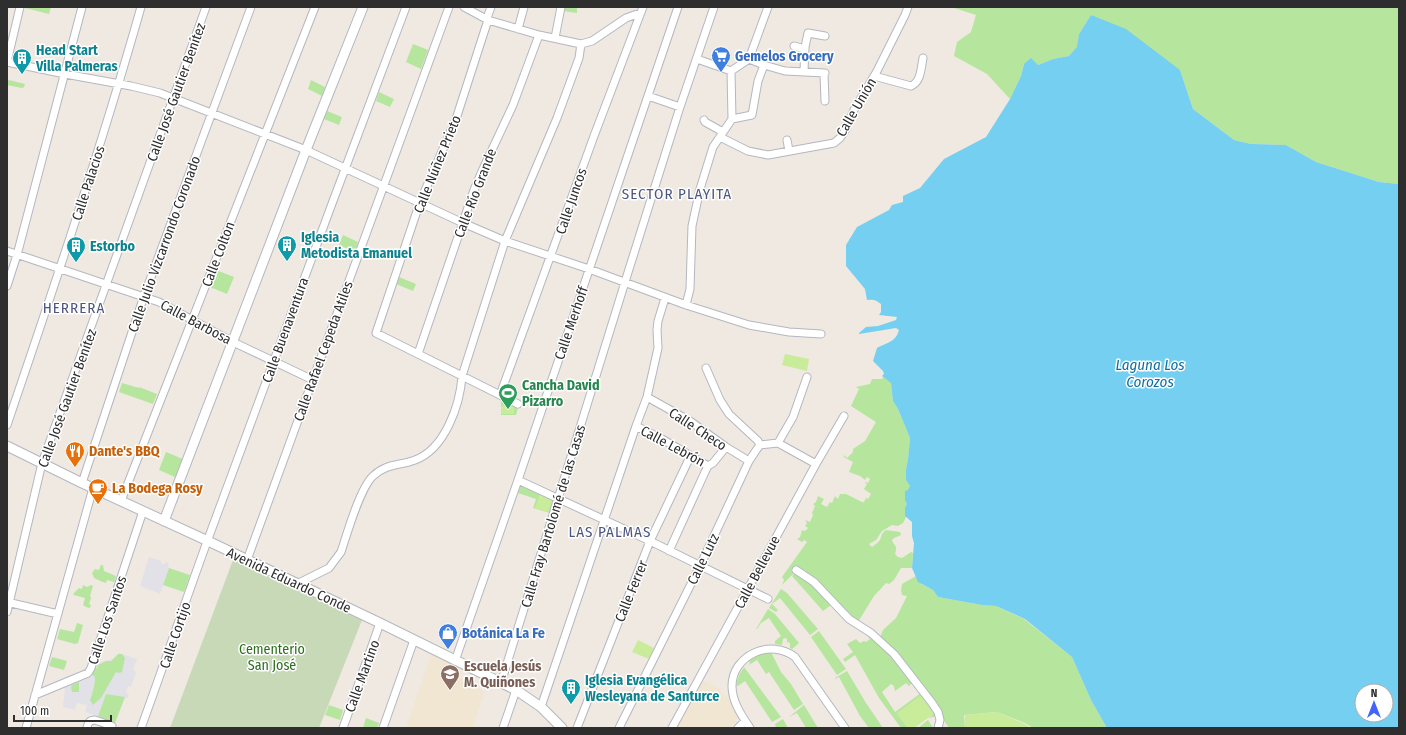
<svg xmlns="http://www.w3.org/2000/svg" width="1406" height="735" font-family="'Fira Sans Condensed',sans-serif">
	<style>
		.industrial { fill: #e3e1e8 }
		.education { fill: #f0e6d1 }
		.green { fill: #b6e59e }
		.cemetery { fill: #c8d9b8 }
		.pitch { fill: #c9ec9a }
		.water { fill: #75cff0; fill-rule: evenodd }
		.lines { fill: none; stroke-linecap: round; stroke-linejoin: round }
		.street-casing { stroke: #b4b7c1; stroke-width: 9 }
		.secondary-casing { stroke: #b4b7c1; stroke-width: 11 }
		.street { stroke: #fff; stroke-width: 7 }
		.secondary { stroke: #fff; stroke-width: 9 }
		.labels { text-anchor: middle; stroke-width: 3; stroke-linejoin: round; paint-order: stroke }
		.culture-label { font-size: 14px; font-weight: bold; fill: #0d838f; stroke: #fff; text-anchor: start }
		.shop-label { font-size: 14px; font-weight: bold; fill: #366cbe; stroke: #fff; text-anchor: start }
		.street-label { font-size: 14px; fill: #2e2e2e; stroke: #fff }
		.leisure-label { font-size: 14px; font-weight: bold; fill: #27864d; stroke: #fff; text-anchor: start }
		.food-label { font-size: 14px; font-weight: bold; fill: #c56008; stroke: #fff; text-anchor: start }
		.park-label { font-size: 14px; fill: #2c6e1b; stroke: #fff }
		.education-label { font-size: 14px; font-weight: bold; fill: #785e54; stroke: #fff; text-anchor: start }
		.neighbourhood-label { font-size: 15px; letter-spacing: 1px; fill: #4d5680; stroke: #fff }
		.water-label { font-size: 15px; font-style: italic; fill: #0d6fa3; stroke: #fff }
	</style>
	<rect width="100%" height="100%" fill="#efe9e1"/>
	<path class="industrial" d="M149 557 161 561V563L164 564 166 562 169 564 168 567 169 568 160 594 140 586Z
		M119 653 137 659 133 670 136 672 131 687 128 686 126 693 129 695 128 698 106 694 98 716 85 712 87 705 77 703 75 710 63 707 65 687 85 680 92 676 95 672 98 663 117 658Z"/>
	<path class="education" d="M431 655 459 667 455 674 484 692 473 728H406Z
		M702 680 721 689 720 692 731 699 738 717 732 728H676Z"/>
	<path class="green" d="M26 7H51L49 14 25 8Z
		M563 7H577V13L563 11Z
		M951 7H1399V184L1379 182 1316 162 1286 145 1251 144 1234 140 1193 109 1180 70 1091 15 1079 34 1078 47 1069 56 1053 59 1038 65 1024 64 1021 76 1010 99 987 74 954 56 957 42 971 32 976 15Z
		M413 44 428 50 421 69 406 62Z
		M9 80 25 84 24 87 22 88 7 85V81Z
		M311 80 325 87 322 96 308 89Z
		M379 92 394 99 390 107 376 101Z
		M327 111 342 117 339 125 324 119Z
		M343 235 358 242 355 252 339 245Z
		M216 270 234 277 227 294 210 287Z
		M399 277 416 284 413 291 396 284Z
		M883 377 891 382 893 401 898 409 910 438 908 459 906 469V480L910 486 906 517 903 523 898 526 892 525 882 531 876 540 869 544 872 547C874 545 878 543 880 540 882 536 881 533 886 530L900 532 901 535 894 538 892 540C894 547 898 544 895 554L898 557 902 558 911 552 913 553 912 568H901L894 580 889 584 886 583 874 596 858 622 812 577 795 572 782 585 784 580 782 577 807 542 804 540 802 542 797 539 800 537 802 530 805 531 808 528 805 526 807 523 805 520 810 522 813 515 812 513 815 506 813 504 816 502 818 496 824 499 821 504 827 507 830 502 832 503 835 496 838 499 840 494H846L862 502H864L866 498 868 499 871 494 864 489 867 484 865 483 866 482 868 483 870 479 867 477 865 480 860 476 849 472 853 462 844 457V455L847 458 853 452V449L865 441 876 422 851 406 859 389 856 387 870 384 872 379H882Z
		M122 383 139 388V387L157 394 153 404 119 392Z
		M501 399 518 407 516 415H501Z
		M166 452 183 459 175 477 159 470Z
		M521 485 554 499 550 513 533 508 536 499 518 493Z
		M101 565H103L104 571 116 576 114 582 107 580 106 583C105 583 96 579 94 578L92 573 95 569 99 570Z
		M169 568 190 575 184 592 163 585Z
		M796 572 817 588 831 605 823 611 792 576Z
		M916 576 921 584 933 590 938 597 982 605 996 606 1024 619 1072 657 1091 700 1107 728H1033L1025 723 997 712 964 715 965 728H949L943 719V715L935 700 899 655 880 637 883 630 896 618 907 596 902 595 901 590 902 584Z
		M83 585 87 587 91 585 93 586 90 596 92 599 91 598 89 604 91 605 90 608 86 607 83 605 85 598 74 595 73 594 79 588 82 589Z
		M781 589 787 593 818 629 810 635 780 598 772 604 778 610 776 612 769 608Z
		M768 609 775 614 799 643 792 649 790 648V643L787 642V639L785 638 783 639 782 645 775 644V641L781 636 769 618 761 623 757 629H756Z
		M77 623 83 625 78 643 75 644 57 639 60 629 74 632Z
		M819 631 846 669 837 675 811 637Z
		M868 637 871 638 890 654 913 682 909 686 906 683 895 691 894 686 891 684 882 692 895 712 921 693 937 716 929 718 934 713H897L908 728H901L879 698 855 655 845 662 843 659 853 652 847 644 856 639 860 643 864 641 866 642 870 639Z
		M771 652 781 672 791 684 803 704 794 710 769 672 766 674 757 660 749 665 750 663 749 661 745 662 754 656Z
		M118 654H122L125 658 122 672 119 673 116 672 101 698 93 705 90 700C93 692 95 684 95 677L91 674 93 669 97 668 98 665 106 661H111Z
		M52 657 67 661 64 670 49 666Z
		M744 667 781 717 772 722 745 681 738 686 736 685 739 675Z
		M847 671 866 703 883 728H869L860 716 839 677 835 679V678Z
		M79 682V692H72L71 687 72 685Z
		M106 694 125 697 115 723 98 716Z
		M329 705 343 710 340 720 325 715Z
		M804 705 818 728H806L797 713 789 717Z
		M366 718 379 723 377 728H363Z
		M783 719 788 728H776L775 724Z
		M928 720 933 728H918Z"/>
	<path class="cemetery" d="M233 560 362 620 319 728H170Z"/>
	<path class="pitch" d="M785 354 809 359 807 371 782 365Z
		M501 406H514V414H501Z
		M540 494 552 500 548 512 535 508Z
		M638 640 654 648 649 659 632 652Z
		M921 695 935 713 914 728H908L897 713Z
		M997 712 1025 724 1030 728H965V715Z"/>
	<path class="water" d="M1091 15 1126 29 1180 70 1193 109 1234 140 1251 144 1286 145 1316 162 1379 182 1399 184V728H1107L1091 700 1072 657 1025 619 996 606 982 605 938 597 933 590 918 582 912 568 914 543 912 536V522L905 516V508L907 504 905 500V491L908 490 910 486 906 480V469L908 459 910 438 898 409 893 401 891 383 882 376 884 374 883 371 873 361 877 348C886 343 896 342 899 330L896 328 859 334V333L866 327 878 326 896 320 897 317 879 315 881 312V304C876 300 874 299 867 300L865 289 846 266V245L857 227 889 210 892 205 903 202V196L920 188 944 159 986 137 1010 99 1021 76 1024 64 1031 58 1038 65 1053 59 1069 56 1077 47 1079 34ZM1362 691H1386V715H1362Z"/>
	<g class="lines">
		<g class="street-casing">
			<path id="street" d="M464 7 488 20 539 35 581 44 592 41 626 18 640 13
				M487 18 491 7
				M488 20 456 119 420 202 376 333 518 404
				M518 29 524 7
				M555 38 561 7
				M794 46 805 49
				M697 59 731 71
				M749 59 764 65 785 71 825 73
				M7 62 65 74 131 86 160 93 306 150 463 223 505 241 589 269 686 305 749 325 789 332 821 334
				M7 62 20 7
				M804 71 805 47 808 33 825 36
				M824 74 825 101
				M874 76 911 86C921 82 921 68 923 58
				M648 96 680 107
				M732 119 752 115 758 81 764 65
				M704 120 705 122 723 132
				M720 137 748 151 768 155 834 143 840 138 846 129 854 110 877 71 905 15 908 7
				M787 140 789 151
				M7 251 159 302 233 342 313 380
				M7 286 17 255 82 7
				M686 305 690 289 692 226 700 189 713 147 732 119 731 71 749 59 768 7
				M418 354 474 190 483 169 513 105 539 35
				M706 368 720 400 729 414 758 441 760 445
				M500 395 594 136 643 7
				M647 397 690 421 726 447 749 461
				M7 425C54 287 101 148 141 7
				M636 426 662 439 708 466
				M778 443 793 417 807 377
				M518 480 650 541 768 599
				M82 483 144 296 251 7
				M121 501 315 7
				M669 551 705 472 708 466 713 463 726 447
				M247 560 449 7
				M796 570 814 582 849 619 871 633 894 654 932 703 938 712 940 720 938 728
				M297 584 329 568 341 552C347 534 360 488 373 476 387 463 399 466 415 460 445 449 460 405 462 376L505 241 557 118 579 58 581 44
				M7 602 58 614
				M7 612 42 463 206 7
				M455 661 518 480 678 7
				M501 683 625 282 680 107 714 7
				M35 695 88 673 91 668 143 511
				M541 707 636 426 647 397 658 348 657 330 658 321 665 298
				M26 728 93 488
				M87 728C88 723 89 720 95 720L112 726
				M141 728C164 665 185 602 208 539 273 361 339 184 406 7
				M343 728 380 623
				M383 728 414 640
				M503 728 516 690
				M577 728 650 541 690 457
				M619 728 700 566 749 461 757 449 760 445 778 443 816 464
				M672 728 816 464 844 416
				M738 728 745 721
				M750 728C742 716 732 702 732 686 732 655 771 638 795 657L845 728"/>
		</g>
		<g class="secondary-casing">
			<path id="secondary" d="M7 446 82 483 208 541 380 623 516 690 541 707 562 728
				M164 521 306 150 363 7"/>
		</g>
		<use href="#street" class="street"/>
		<use href="#secondary" class="secondary"/>
	</g>
	<defs>
		<g id="supermarket-pin" transform="scale(1)"><path d="M0 17L-7.5 6A9.5 9.5 0 1 1 7.5 6Z" fill="#3f7fe0" stroke="#fff"/><path d="M-6-5.5h2.5l.6 2H6L4.5 2H-2.5L-4.4-4H-6ZM-1.5 3.2a1.3 1.3 0 1 0 .1 0ZM3 3.2a1.3 1.3 0 1 0 .1 0Z" fill="#fff"/></g>
		<g id="building-pin" transform="scale(1)"><path d="M0 17L-7.5 6A9.5 9.5 0 1 1 7.5 6Z" fill="#0f9aa8" stroke="#fff"/><path d="M-4-6H4V6H1V3H-1V6H-4ZM-2.5-4.3h1.7v1.8h-1.7ZM.8-4.3h1.7v1.8H.8ZM-2.5-1h1.7V.8h-1.7ZM.8-1h1.7V.8H.8Z" fill="#fff"/></g>
		<g id="stadium-pin" transform="scale(1)"><path d="M0 17L-7.5 6A9.5 9.5 0 1 1 7.5 6Z" fill="#2e9e5b" stroke="#fff"/><path d="M0-5a6.5 5 0 1 0 0 10a6.5 5 0 1 0 0-10ZM-3.5-1.8h7v3.6h-7Z" fill="#fff"/></g>
		<g id="restaurant-pin" transform="scale(1)"><path d="M0 17L-7.5 6A9.5 9.5 0 1 1 7.5 6Z" fill="#e8710a" stroke="#fff"/><path d="M-5-6h1v4h1v-4h1v4h1v-4h1v5L-1.5 .5V6h-2V.5L-5-1ZM5-6V6H3V1.5H1.5Q1.5-4 5-6Z" fill="#fff"/></g>
		<g id="cafe-pin" transform="scale(1)"><path d="M0 17L-7.5 6A9.5 9.5 0 1 1 7.5 6Z" fill="#e8710a" stroke="#fff"/><path d="M-5.5-4.5H6V0H3Q3 3.5 0 3.5H-2.5Q-5.5 3.5-5.5 0ZM3-3.2v2h1.7v-2ZM-6 4.5H4V6H-6Z" fill="#fff"/></g>
		<g id="shop-pin" transform="scale(1)"><path d="M0 17L-7.5 6A9.5 9.5 0 1 1 7.5 6Z" fill="#3f7fe0" stroke="#fff"/><path d="M-5-2.5h2.3a2.7 3.5 0 0 1 5.4 0H5L5.5 6h-11ZM-1.5-2.5h3a1.5 2.3 0 0 0-3 0Z" fill="#fff"/></g>
		<g id="school-pin" transform="scale(1)"><path d="M0 17L-7.5 6A9.5 9.5 0 1 1 7.5 6Z" fill="#8d6e63" stroke="#fff"/><path d="M0-5L7-2L0 1L-7-2ZM-4 1L0 2.5L4 1V4Q0 6-4 4Z" fill="#fff"/></g>
	</defs>
	<g fill-rule="evenodd">
		<use href="#supermarket-pin" x="721" y="56"/>
		<use href="#building-pin" x="22" y="58"/>
		<use href="#building-pin" x="287" y="245"/>
		<use href="#building-pin" x="76" y="246"/>
		<use href="#stadium-pin" x="508" y="393"/>
		<use href="#restaurant-pin" x="75" y="451"/>
		<use href="#cafe-pin" x="98" y="488"/>
		<use href="#shop-pin" x="448" y="633"/>
		<use href="#school-pin" x="450" y="674"/>
		<use href="#building-pin" x="571" y="688"/>
	</g>
	<g class="labels">
		<g class="culture-label">
			<text x="36" y="55">Head Start<tspan x="36" dy="16">Villa Palmeras</tspan></text>
			<text x="301" y="242">Iglesia<tspan x="301" dy="16">Metodista Emanuel</tspan></text>
			<text x="90" y="251">Estorbo</text>
			<text x="585" y="685">Iglesia Evangélica<tspan x="585" dy="16">Wesleyana de Santurce</tspan></text>
		</g>
		<g class="shop-label">
			<text x="735" y="61">Gemelos Grocery</text>
			<text x="462" y="638">Botánica La Fe</text>
		</g>
		<g class="street-label">
			<text transform="translate(176 92) rotate(-70)" y="5">Calle José Gautier Benítez</text>
			<text transform="translate(856 107) rotate(-60)" y="5">Calle Unión</text>
			<text transform="translate(437 164) rotate(-68)" y="5">Calle Núñez Prieto</text>
			<text transform="translate(88 183) rotate(-72)" y="5">Calle Palacios</text>
			<text transform="translate(475 193) rotate(-69)" y="5">Calle Río Grande</text>
			<text transform="translate(571 201) rotate(-71)" y="5">Calle Juncos</text>
			<text transform="translate(164 244) rotate(-70)" y="5">Calle Julio Vizcarrondo Coronado</text>
			<text transform="translate(218 254) rotate(-69)" y="5">Calle Colton</text>
			<text transform="translate(196 322) rotate(28)" y="5">Calle Barbosa</text>
			<text transform="translate(571 323) rotate(-71)" y="5">Calle Merhoff</text>
			<text transform="translate(285 330) rotate(-70)" y="5">Calle Buenaventura</text>
			<text transform="translate(323 351) rotate(-70)" y="5">Calle Rafael Cepeda Atiles</text>
			<text transform="translate(67 398) rotate(-70)" y="5">Calle José Gautier Benítez</text>
			<text transform="translate(698 429) rotate(33)" y="5">Calle Checo</text>
			<text transform="translate(673 446) rotate(28)" y="5">Calle Lebrón</text>
			<text transform="translate(553 516) rotate(-73)" y="5">Calle Fray Bartolomé de las Casas</text>
			<text transform="translate(703 559) rotate(-64)" y="5">Calle Lutz</text>
			<text transform="translate(757 572) rotate(-62)" y="5">Calle Bellevue</text>
			<text transform="translate(289 580) rotate(25)" y="5">Avenida Eduardo Conde</text>
			<text transform="translate(631 591) rotate(-68)" y="5">Calle Ferrer</text>
			<text transform="translate(107 620) rotate(-71)" y="5">Calle Los Santos</text>
			<text transform="translate(175 635) rotate(-71)" y="5">Calle Cortijo</text>
			<text transform="translate(362 676) rotate(-70)" y="5">Calle Martino</text>
		</g>
		<g class="leisure-label">
			<text x="522" y="390">Cancha David<tspan x="522" dy="16">Pizarro</tspan></text>
		</g>
		<g class="food-label">
			<text x="89" y="456">Dante's BBQ</text>
			<text x="112" y="493">La Bodega Rosy</text>
		</g>
		<g class="park-label">
			<text x="272" y="654">Cementerio<tspan x="272" dy="16">San José</tspan></text>
		</g>
		<g class="education-label">
			<text x="464" y="671">Escuela Jesús<tspan x="464" dy="16">M. Quiñones</tspan></text>
		</g>
		<g class="neighbourhood-label">
			<text x="677" y="199">SECTOR PLAYITA</text>
			<text x="74" y="313">HERRERA</text>
			<text x="610" y="537">LAS PALMAS</text>
		</g>
		<g class="water-label">
			<text x="1150" y="370">Laguna Los<tspan x="1150" dy="17">Corozos</tspan></text>
		</g>
	</g>
	<rect width="1406" height="735" fill="none" stroke="#2e2e2e" stroke-width="16"/>
	<g transform="translate(1374 703)"><circle r="19" fill="#ffffff" stroke="#ababab"/>
	<path d="M0-3L7 15L0 10L-7 15Z" fill="#4264fb"/>
	<text y="-6" font-size="11" font-weight="bold" text-anchor="middle" fill="#2e2e2e">N</text>
	</g>
	<path d="M14 715v6h97v-6" fill="none" stroke="#2e2e2e" stroke-width="2"/>
	<text x="20" y="715" font-size="12" fill="#2e2e2e" stroke="#ffffff" stroke-width="3" paint-order="stroke">100 m</text>
</svg>
